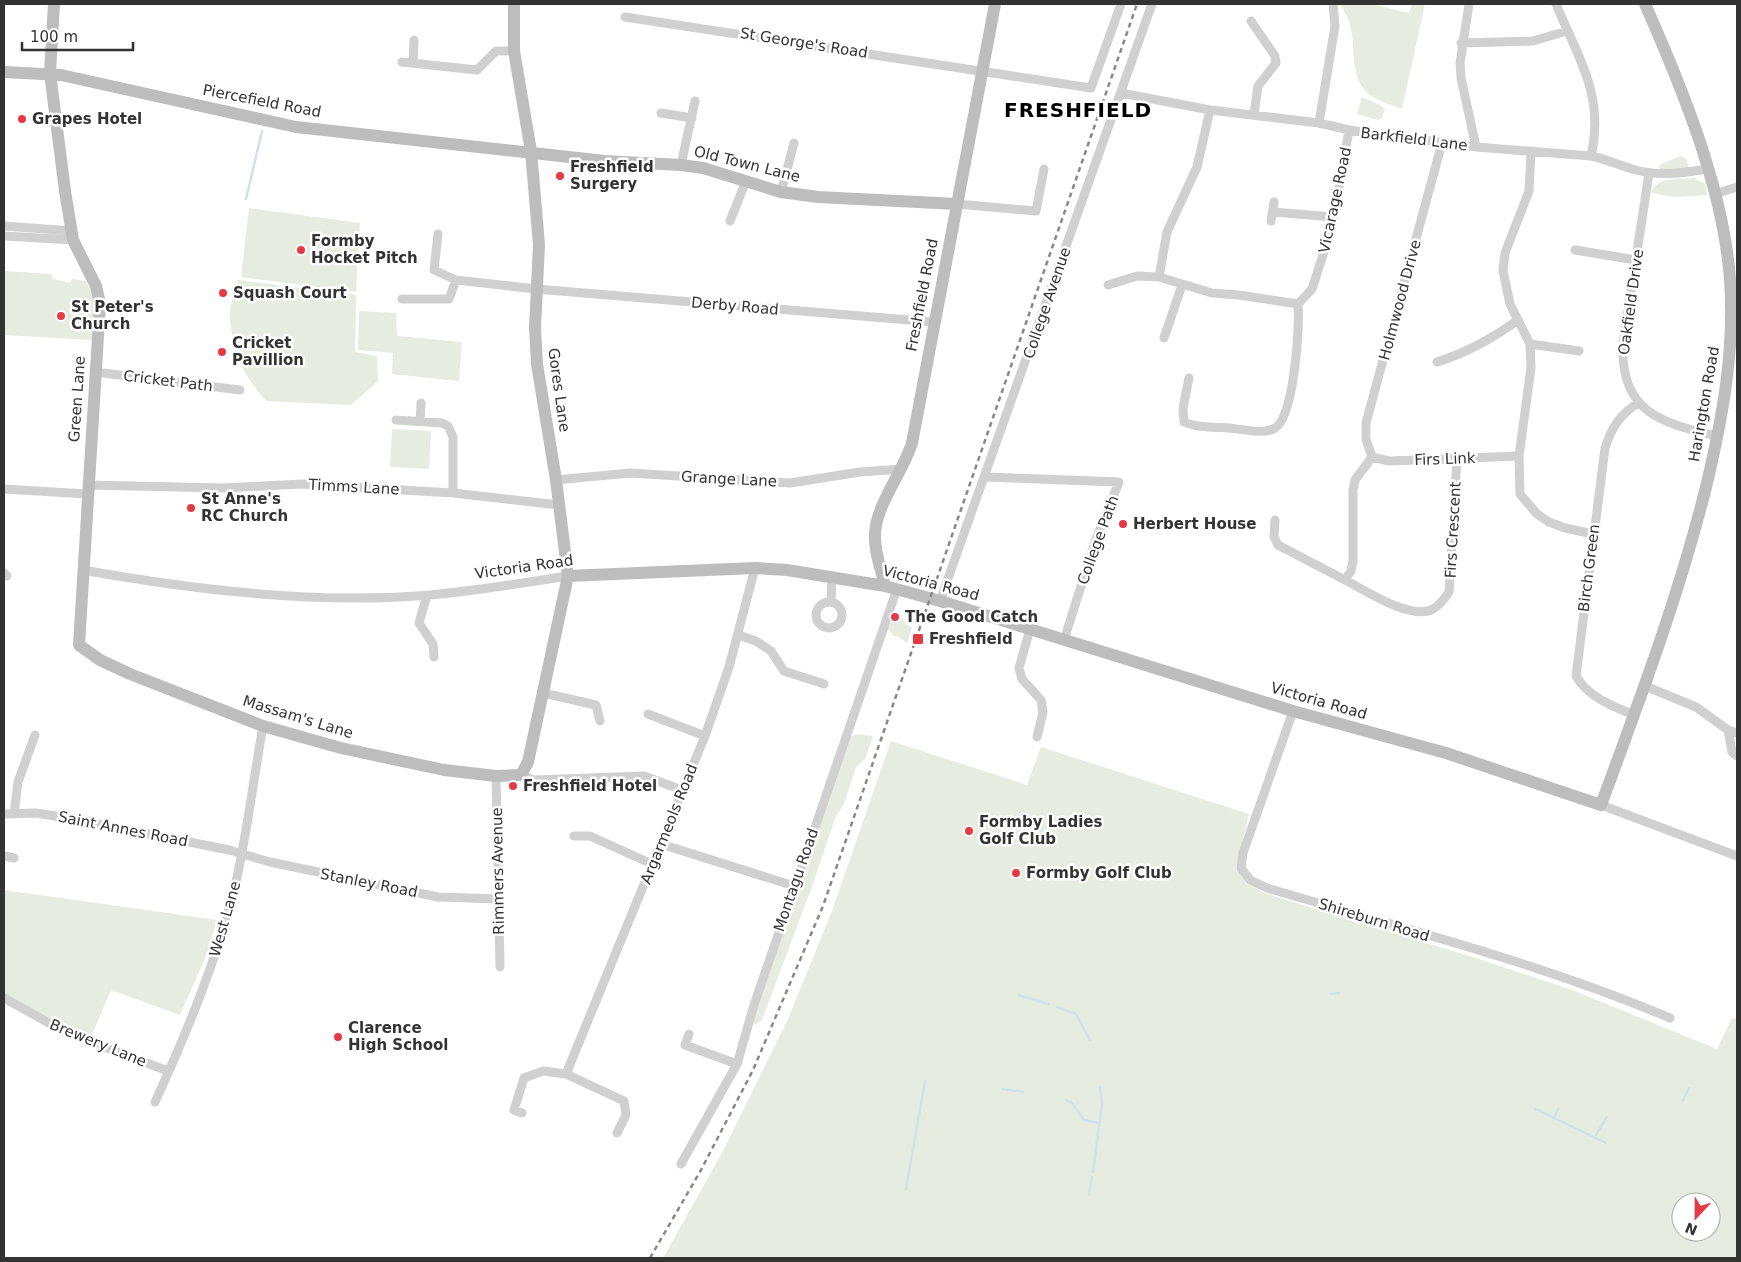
<svg xmlns="http://www.w3.org/2000/svg" width="1741" height="1262" font-family="'DejaVu Sans',sans-serif">
	<style>
		.green { fill: #e6ecdf; fill-rule: evenodd }
		.lines { fill: none; stroke-linecap: round; stroke-linejoin: round }
		.stream { stroke: #cfe2ee; stroke-width: 2.5 }
		.street { stroke: #d0d0d0; stroke-width: 9 }
		.secondary { stroke: #bdbdbd; stroke-width: 12 }
		.rail { stroke: #888; stroke-width: 2.5; stroke-dasharray: 5 4; stroke-linecap: butt }
		.poi-dot { fill: #e63946; stroke: #fff; stroke-width: 2 }
		.labels { text-anchor: middle; stroke-width: 5; stroke-linejoin: round; paint-order: stroke }
		.street-label { font-size: 15px; fill: #333; stroke: #fff }
		.poi-label { font-size: 15px; font-weight: bold; fill: #333; stroke: #fff; text-anchor: start }
		.district-label { font-size: 20px; font-weight: bold; letter-spacing: 1px; fill: #000; stroke: #fff }
	</style>
	<rect width="100%" height="100%" fill="#fff"/>
	<path class="green" d="M1339 4H1371L1409 13 1412 4H1425L1402 109C1393 105 1381 102 1373 97 1341 76 1365 34 1339 4Z
		M1362 97 1378 104 1385 109 1382 118 1378 120 1357 114Z
		M1681 156 1686 159 1689 168 1660 170 1659 165Z
		M1694 178 1705 184 1707 195 1675 197 1651 193C1657 176 1678 180 1694 178Z
		M249 208 360 223 356 292 241 277Z
		M4 271 51 274 53 279 70 283 72 279 86 281 95 301 93 340 4 335Z
		M238 280 356 295 355 352 377 356 378 381 351 405 266 401C242 373 233 354 230 318 229 306 235 291 238 280Z
		M359 311 396 313 397 336 462 342 459 381 392 374 393 353 358 350Z
		M392 429 431 431 429 469 390 467Z
		M899 617 912 628 907 643 897 636H894L888 629 892 620 897 622Z
		M856 734 873 736 865 759 856 767 844 804 836 816 810 892 762 1020 755 1025 753 1021 850 737Z
		M891 741 1027 785 1041 747 1249 814 1236 869 1247 884 1267 894 1482 960 1572 990 1717 1049 1732 1018 1737 1019V1258H663L723 1151 788 1019 832 911ZM1681 1202H1711V1232H1681Z
		M4 890 217 920 206 956 180 1015 111 990 89 1042 4 998Z"/>
	<g class="lines">
		<path class="stream" d="M246 199 262 131
			M1331 994 1339 993
			M1019 995 1048 1004
			M1057 1007 1076 1014 1090 1040
			M1002 1089 1023 1092
			M1066 1100 1072 1103 1084 1120 1099 1123
			M1683 1100 1689 1088
			M1536 1109 1606 1143
			M1554 1118 1558 1109
			M1594 1138 1607 1117
			M1093 1172 1102 1103 1100 1087
			M906 1189 925 1081
			M1089 1195 1092 1177"/>
		<path class="street" d="M1469 4 1460 63 1461 78 1476 147
			M1556 4C1578 58 1605 95 1591 156
			M625 17 1091 88 1121 4
			M1251 21 1275 56 1276 63 1258 86 1254 114
			M1461 43 1533 41 1567 31
			M402 62 477 70 496 51H514
			M413 63 414 40
			M1121 93 1210 110 1319 123 1349 130 1476 147 1591 156C1606 159 1618 165 1632 169 1658 177 1681 173 1707 169
			M1210 110 1197 167 1167 232 1159 277 1212 293 1239 295 1298 304 1312 289 1332 227 1349 130
			M661 113 692 118
			M1319 123 1335 26 1333 4
			M1531 151 1529 191 1505 253 1503 271 1510 304 1530 344 1531 368 1519 456 1520 494 1537 514 1549 522 1565 528 1593 534
			M681 165 695 101
			M1649 173 1623 344C1620 412 1661 423 1717 436
			M781 192 794 143
			M1715 194 1737 187
			M957 204 1036 211 1044 169
			M1273 212 1333 217
			M730 221 746 181
			M1271 221 1274 202
			M4 226 72 231
			M438 234 434 270 456 280 536 289 933 322
			M4 236 73 240
			M1575 250 1636 260
			M1108 285 1137 276 1159 277
			M402 299H449L456 280
			M1164 338 1182 285
			M1530 344 1579 351
			M1437 362C1466 353 1493 338 1518 320
			M95 372 240 390
			M1189 378 1183 408 1184 422C1197 428 1215 427 1229 428 1242 429 1263 435 1275 428 1294 418 1300 326 1298 304
			M396 420 442 423 448 426 453 437V493
			M420 421 421 403
			M1372 457 1355 480 1353 490V561L1351 571 1345 580C1365 590 1411 621 1433 609 1440 605 1445 598 1449 592L1457 459
			M1372 457 1366 439V423L1442 143
			M1372 457 1389 461 1519 456
			M986 477 1119 482 1096 539 1064 640
			M556 480 630 473 790 483 860 472 902 469
			M87 485 223 488 302 484 453 493 559 505
			M4 489 86 494
			M1275 520 1274 537 1278 545 1345 580
			M83 570C194 590 317 605 430 595 476 591 522 583 568 576
			M4 573 7 576
			M427 595 419 623 433 644 434 657
			M940 601 1152 4
			M831 602 832 577
			M816 615a13 13 0 1 1 26 0a13 13 0 1 1-26 0Z
			M1030 629 1019 668 1022 679 1041 700 1043 712 1037 737
			M738 635 756 641 771 651 784 671 824 684
			M1645 686 1696 707 1728 730 1737 733
			M543 693 596 705 600 721
			M1293 711 1243 853 1241 868 1250 880 1267 888C1402 928 1540 963 1670 1018
			M648 714 705 736
			M1634 715C1612 706 1588 697 1576 676L1605 448C1612 426 1620 415 1639 402
			M1728 730 1732 752 1737 756
			M521 775 534 780 644 776 682 790
			M496 776 500 967
			M1601 805 1737 856
			M4 814 36 813 74 819 229 850 270 862 438 897 500 899
			M14 814 18 782 35 735
			M574 836H590L652 864
			M661 844 794 886
			M4 856 14 858
			M4 998 65 1032 168 1071
			M689 1034 685 1045 737 1064
			M566 1074 705 736 729 667 755 568
			M155 1102C188 1030 219 955 237 877 248 827 254 776 263 726
			M522 1113 514 1110 524 1078 543 1071 566 1074 624 1101 626 1115 617 1133
			M681 1164 737 1064 754 1005 897 589"/>
		<path class="secondary" d="M54 4 50 73 65 191 73 240 96 286 100 304 79 645 100 660 130 674 263 726 341 748 444 770 496 776 521 775 528 762 568 576 556 480 537 364 535 328 539 245 531 151 514 51V4
			M4 72 61 75 296 127 605 161 681 165 703 168 781 192 818 197 957 204
			M568 576 755 568 787 570 885 586 940 601 1293 711 1446 753 1601 805C1640 699 1680 593 1707 483 1723 415 1735 349 1730 279 1723 187 1682 88 1645 4
			M885 586C881 569 874 551 875 533 877 503 903 472 912 443L995 4"/>
		<path class="rail" d="M650 1258 701 1170 753 1070 823 906 1137 4"/>
	</g>
	<g class="poi-dot">
		<circle cx="22" cy="119" r="5"/>
		<circle cx="560" cy="176" r="5"/>
		<circle cx="301" cy="250" r="5"/>
		<circle cx="223" cy="293" r="5"/>
		<circle cx="61" cy="316" r="5"/>
		<circle cx="222" cy="352" r="5"/>
		<circle cx="191" cy="508" r="5"/>
		<circle cx="1123" cy="524" r="5"/>
		<circle cx="895" cy="617" r="5"/>
		<rect x="912" y="633" width="12" height="12" rx="2.5"/>
		<circle cx="513" cy="786" r="5"/>
		<circle cx="969" cy="831" r="5"/>
		<circle cx="1016" cy="873" r="5"/>
		<circle cx="338" cy="1037" r="5"/>
	</g>
	<g class="labels">
		<g class="street-label">
			<text transform="translate(804 43) rotate(9)" y="5">St George's Road</text>
			<text transform="translate(262 101) rotate(11)" y="5">Piercefield Road</text>
			<text transform="translate(1414 139) rotate(7)" y="5">Barkfield Lane</text>
			<text transform="translate(747 164) rotate(14)" y="5">Old Town Lane</text>
			<text transform="translate(1335 200) rotate(-78)" y="5">Vicarage Road</text>
			<text transform="translate(922 295) rotate(-79)" y="5">Freshfield Road</text>
			<text transform="translate(1400 300) rotate(-75)" y="5">Holmwood Drive</text>
			<text transform="translate(1631 302) rotate(-82)" y="5">Oakfield Drive</text>
			<text transform="translate(1047 303) rotate(-71)" y="5">College Avenue</text>
			<text transform="translate(735 306) rotate(5)" y="5">Derby Road</text>
			<text transform="translate(168 381) rotate(7)" y="5">Cricket Path</text>
			<text transform="translate(559 390) rotate(82)" y="5">Gores Lane</text>
			<text transform="translate(77 399) rotate(-86)" y="5">Green Lane</text>
			<text transform="translate(1704 404) rotate(-80)" y="5">Harington Road</text>
			<text transform="translate(1445 459) rotate(-2)" y="5">Firs Link</text>
			<text transform="translate(729 479) rotate(3)" y="5">Grange Lane</text>
			<text transform="translate(354 487) rotate(3)" y="5">Timms Lane</text>
			<text transform="translate(1453 530) rotate(-87)" y="5">Firs Crescent</text>
			<text transform="translate(1098 540) rotate(-70)" y="5">College Path</text>
			<text transform="translate(524 567) rotate(-8)" y="5">Victoria Road</text>
			<text transform="translate(1589 568) rotate(-83)" y="5">Birch Green</text>
			<text transform="translate(931 583) rotate(15)" y="5">Victoria Road</text>
			<text transform="translate(1319 701) rotate(16)" y="5">Victoria Road</text>
			<text transform="translate(298 717) rotate(17)" y="5">Massam's Lane</text>
			<text transform="translate(669 824) rotate(-68)" y="5">Argarmeols Road</text>
			<text transform="translate(123 829) rotate(11)" y="5">Saint Annes Road</text>
			<text transform="translate(498 871) rotate(-91)" y="5">Rimmers Avenue</text>
			<text transform="translate(796 880) rotate(-71)" y="5">Montagu Road</text>
			<text transform="translate(369 883) rotate(11)" y="5">Stanley Road</text>
			<text transform="translate(225 919) rotate(-74)" y="5">West Lane</text>
			<text transform="translate(1374 920) rotate(17)" y="5">Shireburn Road</text>
			<text transform="translate(98 1043) rotate(22)" y="5">Brewery Lane</text>
		</g>
		<g class="poi-label">
			<text x="32" y="124">Grapes Hotel</text>
			<text x="570" y="172">Freshfield<tspan x="570" dy="17">Surgery</tspan></text>
			<text x="311" y="246">Formby<tspan x="311" dy="17">Hocket Pitch</tspan></text>
			<text x="233" y="298">Squash Court</text>
			<text x="71" y="312">St Peter's<tspan x="71" dy="17">Church</tspan></text>
			<text x="232" y="348">Cricket<tspan x="232" dy="17">Pavillion</tspan></text>
			<text x="201" y="504">St Anne's<tspan x="201" dy="17">RC Church</tspan></text>
			<text x="1133" y="529">Herbert House</text>
			<text x="905" y="622">The Good Catch</text>
			<text x="929" y="644">Freshfield</text>
			<text x="523" y="791">Freshfield Hotel</text>
			<text x="979" y="827">Formby Ladies<tspan x="979" dy="17">Golf Club</tspan></text>
			<text x="1026" y="878">Formby Golf Club</text>
			<text x="348" y="1033">Clarence<tspan x="348" dy="17">High School</tspan></text>
		</g>
		<g class="district-label">
			<text x="1078" y="117">FRESHFIELD</text>
		</g>
	</g>
	<rect width="1741" height="1262" fill="none" stroke="#333333" stroke-width="10"/>
	<g transform="translate(1696 1217) rotate(202)"><circle r="24" fill="#ffffff" stroke="#adadad"/>
	<path d="M0-4L9 19L0 12L-9 19Z" fill="#e63946"/>
	<text y="-8" font-size="14" font-weight="bold" text-anchor="middle" fill="#333333">N</text>
	</g>
	<path d="M22 42v8h111v-8" fill="none" stroke="#333333" stroke-width="2.5"/>
	<text x="30" y="42" font-size="15" fill="#333333" stroke="#ffffff" stroke-width="4" paint-order="stroke">100 m</text>
</svg>
